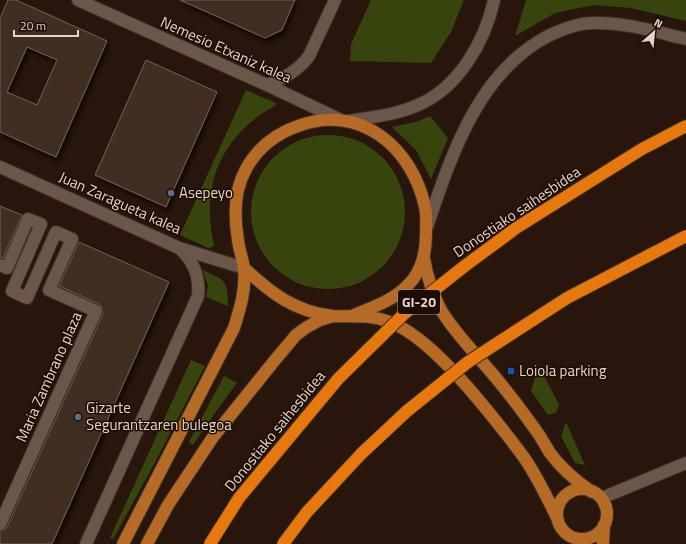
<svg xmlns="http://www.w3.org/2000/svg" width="686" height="544" font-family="'Titillium Web',sans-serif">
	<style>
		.green { fill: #38440e }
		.building { fill: #402f21; stroke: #746052; fill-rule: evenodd; filter: url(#shadow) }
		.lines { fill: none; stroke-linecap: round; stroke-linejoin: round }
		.minor-casing { stroke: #3e312d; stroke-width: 14 }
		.major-casing { stroke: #3e312d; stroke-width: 14 }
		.minor { stroke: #6b564a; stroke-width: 12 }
		.major { stroke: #b56a25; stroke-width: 12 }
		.highway-bridge-casing { stroke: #3e312d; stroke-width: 14; stroke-linecap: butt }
		.highway-bridge { stroke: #e7780d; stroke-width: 12 }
		.service-dot { fill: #5c6f8a; stroke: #1e0d05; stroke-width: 1.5 }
		.transit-dot { fill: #1a4fb4; stroke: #1e0d05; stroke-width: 1.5 }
		.labels { text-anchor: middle; stroke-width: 3; stroke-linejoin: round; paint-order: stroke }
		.shield { fill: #1e0d05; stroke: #a79992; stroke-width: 1 }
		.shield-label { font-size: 14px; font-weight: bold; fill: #e2d5ce }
		.street-label { font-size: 15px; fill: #e2d5ce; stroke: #1e0d05 }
		.poi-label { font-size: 15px; fill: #e2d5ce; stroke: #1e0d05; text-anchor: start }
	</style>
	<defs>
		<filter id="shadow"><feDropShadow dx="2.5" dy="4.5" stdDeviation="2" flood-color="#0009"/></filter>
	</defs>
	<rect width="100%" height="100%" fill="#28160c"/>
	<path class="green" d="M371 0H464L451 32 431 63 350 61 351 44Z
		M526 0H686V21L631 8 594 5 555 13 515 36Z
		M246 90 276 103V105C222 135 200 184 214 245L212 247 208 248 180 235Z
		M430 116 448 138 431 179 416 150 392 127 416 122Z
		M251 212a77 77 0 1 1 154 0a77 77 0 1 1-154 0Z
		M203 270C226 281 228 280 228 306L206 297 208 286Z
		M191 360 205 366 153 466 113 539 110 538Z
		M541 370 559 405 556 413 548 415 531 391 537 371Z
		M224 376 237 383 217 410 193 445 189 442Z
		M566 422 585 465 575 463 561 436Z"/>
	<path class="building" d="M8 0H16L107 41 56 157 0 132V18ZM27 47 57 60 37 105 7 92Z
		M180 0H295L282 30 265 38Z
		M146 60 217 92 166 207 95 175Z
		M0 206 22 215 3 258H0Z
		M79 242 169 282 52 544H0V531L4 530 7 527 103 314 102 307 99 304 59 286Z"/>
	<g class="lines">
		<g class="minor-casing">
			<path id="minor" d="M78 0 267 85 339 119
				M267 85C284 78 298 71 309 56L335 0
				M349 121C372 117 396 115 418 105 458 88 485 42 494 0
				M0 167 179 248 244 268
				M427 227C451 156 478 71 550 35 563 29 578 23 593 23 625 22 656 32 686 39
				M0 265 7 268 28 219 41 224 12 291 27 298 56 232 72 239 49 290 96 311 0 524
				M604 503V497L686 463
				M86 544 198 296C200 276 194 261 179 248"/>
		</g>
		<g class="major-casing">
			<path id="major" d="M424 258C427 276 432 293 441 310 456 335 478 356 496 378 510 395 523 412 535 429 541 437 545 445 550 453 561 468 576 481 592 492
				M244 268C271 293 295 312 333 316 354 317 368 314 390 322 429 337 477 397 503 430 510 439 518 449 525 459 538 478 548 499 558 520
				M557 514a25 25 0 1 1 50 0a25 25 0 1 1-50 0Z
				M123 544 234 328C240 309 246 290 244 269 243 259 239 250 238 240 234 216 234 190 246 169 258 147 275 134 298 126 360 103 412 147 425 207 427 216 426 225 426 234 426 253 421 273 407 286 392 301 373 307 354 315
				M147 544 168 505 213 437 275 360 296 335 307 327 320 320 333 316
				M603 544 604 525"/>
		</g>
		<use href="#minor" class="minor"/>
		<use href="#major" class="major"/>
		<g class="highway-bridge-casing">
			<path id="highway-bridge" d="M210 544 239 498 338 379 405 313 466 265 516 228 642 149 686 126
				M283 544 307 512 361 454 407 411 468 362 567 298 686 236"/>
		</g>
		<use href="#highway-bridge" class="highway-bridge"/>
	</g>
	<g class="service-dot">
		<circle cx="171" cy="193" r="4"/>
		<circle cx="78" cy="417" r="4"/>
	</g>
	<rect class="transit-dot" x="507" y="367" width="8" height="8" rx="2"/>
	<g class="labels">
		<rect class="shield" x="398" y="290" width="42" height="24" rx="3"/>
		<g class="shield-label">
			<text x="419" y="307">GI-20</text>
		</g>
		<g class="street-label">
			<text transform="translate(226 50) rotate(24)" y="5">Nemesio Etxaniz kalea</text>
			<text transform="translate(120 203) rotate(24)" y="5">Juan Zaragueta kalea</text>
			<text transform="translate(517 212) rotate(-34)" y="5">Donostiako saihesbidea</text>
			<text transform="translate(49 377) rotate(-66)" y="5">Maria Zambrano plaza</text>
			<text transform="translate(275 431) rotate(-51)" y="5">Donostiako saihesbidea</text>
		</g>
		<g class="poi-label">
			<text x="179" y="198">Asepeyo</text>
			<text x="519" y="376">Loiola parking</text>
			<text x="86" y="413">Gizarte<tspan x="86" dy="17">Segurantzaren bulegoa</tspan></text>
		</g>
	</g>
	<g transform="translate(654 32) rotate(27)" stroke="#1e0d05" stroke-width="3" paint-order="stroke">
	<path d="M0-3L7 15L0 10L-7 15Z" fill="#e2d5ce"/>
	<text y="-6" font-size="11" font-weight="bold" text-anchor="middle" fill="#e2d5ce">N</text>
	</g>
	<path d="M14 30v6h64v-6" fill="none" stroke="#e2d5ce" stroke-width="2"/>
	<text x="20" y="30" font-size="12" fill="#e2d5ce" stroke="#1e0d05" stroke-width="3" paint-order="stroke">20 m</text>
</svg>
